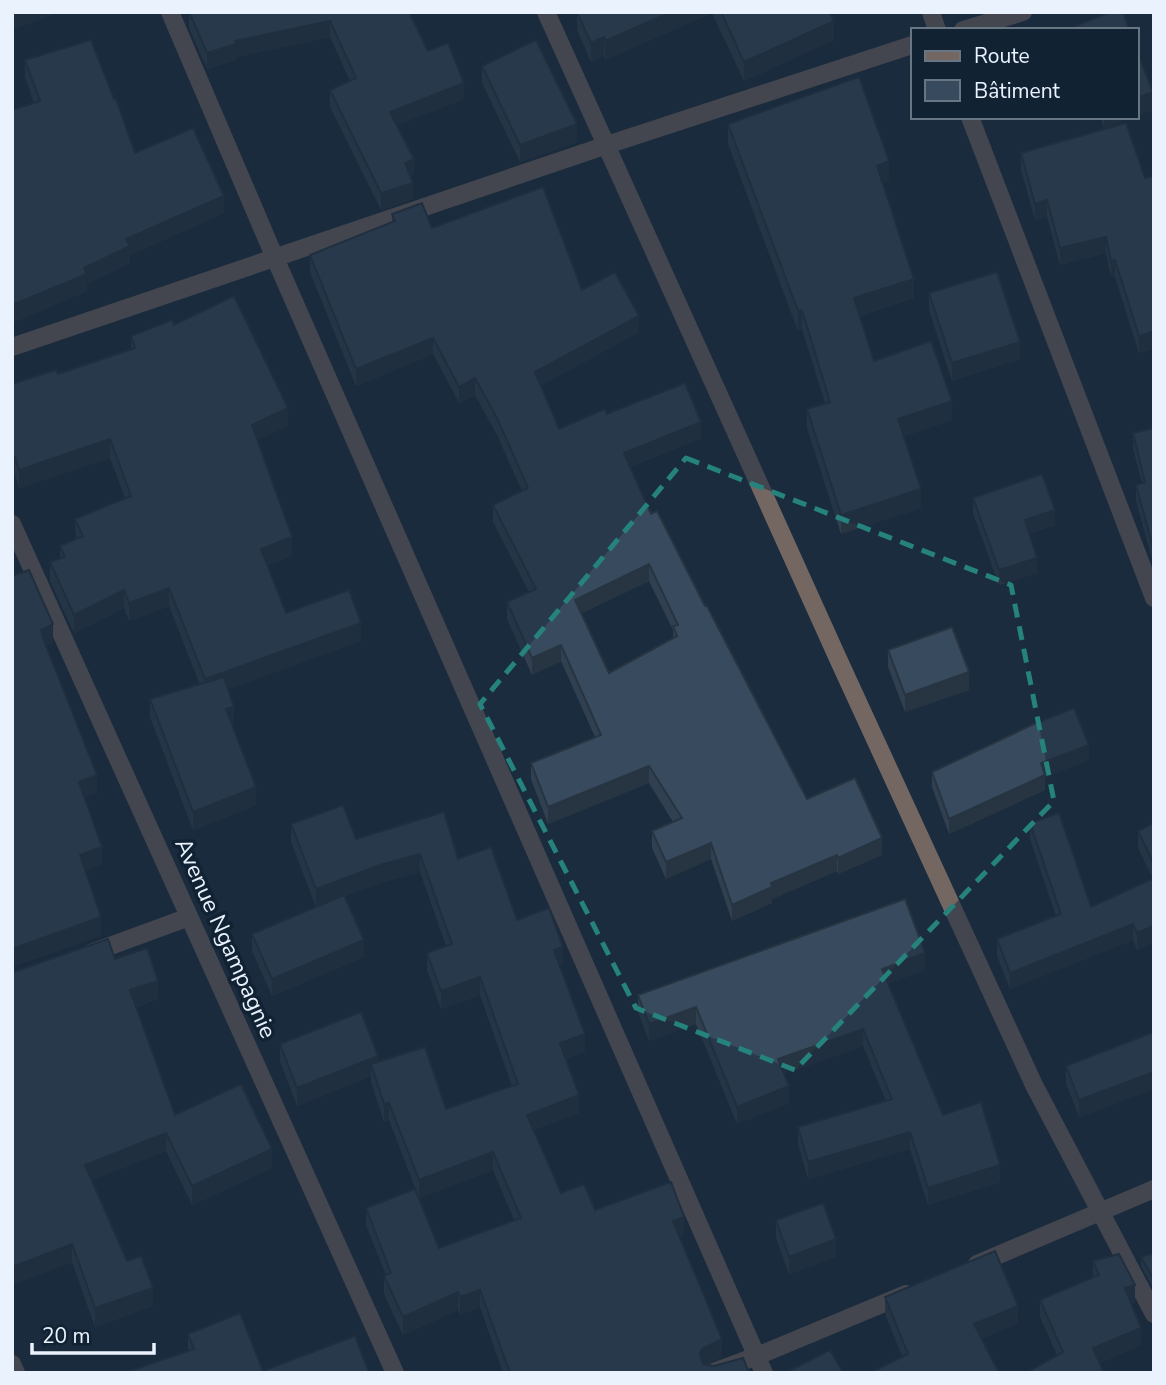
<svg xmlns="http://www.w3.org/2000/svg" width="1166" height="1385" font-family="'Nunito Sans',sans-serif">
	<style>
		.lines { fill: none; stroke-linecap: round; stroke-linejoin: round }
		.street { stroke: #746762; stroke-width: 18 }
		.wall { fill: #304050; fill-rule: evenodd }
		.shaded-wall { fill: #273441 }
		.building { fill: #384a5d; stroke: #273441; stroke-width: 2; fill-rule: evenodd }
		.marked { fill: none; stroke: #25827c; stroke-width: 5; stroke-dasharray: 14 9; stroke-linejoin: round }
		.labels { text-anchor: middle; stroke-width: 7; stroke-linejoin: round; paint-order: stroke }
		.street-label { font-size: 23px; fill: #eaf3fd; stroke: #123 }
	</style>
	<rect width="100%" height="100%" fill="#1b2c3e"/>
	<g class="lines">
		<path class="street" d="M170 12 275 258 764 1373
			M546 12 840 663 1034 1085 1154 1314
			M931 12 937 30
			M963 30 1023 12
			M970 117 1154 598
			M12 347 607 145 912 45
			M12 524 395 1373
			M91 953 189 917
			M977 1264 1154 1189
			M12 1364 16 1373
			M711 1373 757 1356 906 1294"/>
	</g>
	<path class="wall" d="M12 12H59L14 29 12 25Z
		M189 12H409L428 51 464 99 397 125 414 175 410 176 413 199 381 210 330 107V90L350 81 330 37 236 57V60L207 69 189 28Z
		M577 12H829L834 40 744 81 712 13 605 60 604 56 591 62 577 30Z
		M25 60 135 153 224 213 130 255V263L87 284V291L12 323V110L34 103 25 77Z
		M482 66 577 142 520 162 482 83Z
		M1100 117H1132L1104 128Z
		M728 124 889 181 882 183 914 298 860 316 874 361 952 420 904 436 921 508 841 534 807 428V409L825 403 802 329 798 331 728 144Z
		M1021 153 1145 178 1154 176V348L1139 353 1115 277H1111L1106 253 1060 265 1047 217 1035 220 1021 170Z
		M392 214 432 228 582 290 639 332 540 386 559 429 607 414 701 438 630 467 651 514 705 606 807 799 882 855 838 874 837 871 772 899V903L732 921 711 859 666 879 652 848V831L673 822 649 783 548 824 531 779V763L595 737 561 661 532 675 507 619V602L529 592 493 522V505L522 491 497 435 475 395 459 403 433 354 356 386 310 272V255L392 223ZM649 581 673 630V638L609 673 582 613Z
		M929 293 1020 359 952 381 929 310Z
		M174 325 288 426 257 440 292 556 267 565 286 613 361 641 228 689 234 724 232 725 256 805 193 830 150 717V699L200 685 169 606 129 621 124 608 74 633 50 581V562L60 559V546L76 539 75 519 125 498 110 458 19 488 15 475 12 384 58 374 131 349V336Z
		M1154 428V562H1153L1136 501V485L1142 483 1133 449V433Z
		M973 498 1055 525 1029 534 1037 573 999 585 973 513Z
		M888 650 969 690 905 712 888 667Z
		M1089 760 1045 777V790L949 834 932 787V772Z
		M1030 823 1091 907 1153 879 1138 848V831L1154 823V942L1137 950 1133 940 1010 989 997 956V939L1056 916 1030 839Z
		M291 824 356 839 458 859 517 920 563 964 560 965 585 1052 566 1059 579 1113 533 1130 561 1193 595 1210 684 1235 679 1236 722 1357 706 1364 749 1373H503L480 1307 460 1315 458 1310 403 1335 384 1294V1276L386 1275 366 1225V1208L439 1248 514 1220 493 1170 419 1198 389 1120 384 1122 371 1082V1076L297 1106 280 1061V1044L378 1062 446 1109 512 1086 480 995 441 1009 427 970V953L446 946 420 872 380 883 345 896 364 957 272 996 252 951V934L316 907 291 842Z
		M115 959 158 999 136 1007 175 1115 272 1168 192 1205 166 1151 92 1180 127 1261 153 1306 95 1327 72 1262 12 1285V972Z
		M925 970 888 983 943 1115 1000 1182 928 1205 910 1149 808 1179 798 1144V1127L886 1101 863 1046 784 1074 789 1103 737 1124 696 1024 649 1041 638 1012V995Z
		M1154 1032V1089L1079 1117 1066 1083V1066Z
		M776 1220 836 1257 789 1274 776 1238Z
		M1154 1253V1289L1141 1266V1257Z
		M1093 1261 1135 1302 1131 1303 1141 1345 1100 1363 1057 1355 1040 1317V1300L1093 1277Z
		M885 1297 1018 1324 902 1356 885 1314Z
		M188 1334 263 1371 125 1373 188 1351Z"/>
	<path class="shaded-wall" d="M14 12H59L14 29Z
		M671 12 712 13 605 60V41Z
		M330 21V37L236 57V60L207 69V53L235 41Z
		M834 21V40L744 81V62Z
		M604 37V56L591 62V43Z
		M464 83V99L390 128V112Z
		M1153 92V110L1136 116V98Z
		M1104 117H1132L1104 128Z
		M577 124V142L520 162V145Z
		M414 159V175L405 179V163Z
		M889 161V181L877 185V166Z
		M413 183V199L381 210V193Z
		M224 196V213L130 255V263L87 284V291L12 323V305L84 268 126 239Z
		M1047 200V217L1035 220V204Z
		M1106 237V253L1060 265V248Z
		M1115 260V277H1111V261Z
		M914 279V298L854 318V298Z
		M802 310V329L798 331V311Z
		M639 316V332L535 389V372Z
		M1154 331V348L1139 353V336Z
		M433 338V354L356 386V369Z
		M1020 342V359L952 381V363Z
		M475 378V395L459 403V387Z
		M952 401V420L898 438V419Z
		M288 408V426L252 443V425Z
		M701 422V438L624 469V453Z
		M110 439V458L19 488V470Z
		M15 457V475L12 477V458Z
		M921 489V508L841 534V515Z
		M1055 510V525L1025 535V520Z
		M292 537V556L261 568V549Z
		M1154 546V562H1153V547Z
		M1037 558V573L999 585V570Z
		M649 564V581L575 616V600Z
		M169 588V606L129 621V603Z
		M124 590V608L74 633V615Z
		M361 623V641L205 698V679Z
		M53 624V643L41 649V630Z
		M561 645V661L532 675V658Z
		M969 672V690L905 712V695Z
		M234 707V724L226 727V709Z
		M1089 745V760L1045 777V790L949 834V819L1041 763Z
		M649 766V783L548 824V807Z
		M97 775V793L79 800V782Z
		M256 787V805L193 830V812Z
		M882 838V855L838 874V858Z
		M711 843V859L666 879V862Z
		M102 847V865L80 873V855Z
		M420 854V872L380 883 316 907V889L380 865Z
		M837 855V871L772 899V903L732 921V905L771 883Z
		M101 917V936L12 967V949Z
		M1133 924V940L1010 989V973Z
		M1154 926V942L1137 950V933Z
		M364 940V957L272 996V979Z
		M563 947V964L554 967V950Z
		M925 953V970L882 986V969Z
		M480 977V995L441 1009V991Z
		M158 981V999L130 1008V990Z
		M696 1007V1024L649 1041V1024Z
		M863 1029V1046L778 1076V1059Z
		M585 1034V1052L560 1061V1043Z
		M378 1056V1073L371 1064V1076L297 1106V1088Z
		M1154 1072V1089L1079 1117V1100Z
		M789 1086V1103L737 1124V1107Z
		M579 1095V1113L527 1132V1115Z
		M389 1103V1120L384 1122V1104Z
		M910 1132V1149L808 1179V1162Z
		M166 1133V1151L85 1183V1165Z
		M272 1149V1168L192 1205V1186Z
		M493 1152V1170L419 1198V1180Z
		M1000 1165V1182L928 1205V1188Z
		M684 1217V1235L673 1239V1221Z
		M836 1239V1257L789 1274V1257Z
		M72 1244V1262L12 1285V1267Z
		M1135 1285V1302L1125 1305V1288Z
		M153 1288V1306L95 1327V1308Z
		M480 1290V1307L460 1315V1297Z
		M458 1292V1310L403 1335V1317Z
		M1018 1306V1324L974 1342V1324Z
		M1141 1328V1345L1093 1366V1348Z
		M722 1339V1357L702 1366 700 1354 702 1349Z"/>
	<path class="building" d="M189 12H409L428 51 448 43 464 83 390 112 414 159 405 163 413 183 381 193 330 90 356 78 330 21 235 41 236 44 207 53Z
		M577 12H671L605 41 604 37 591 43Z
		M721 12H829L834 21 744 62Z
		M1111 12H1123L1129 30H1074L1073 27Z
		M91 40 114 99H116L135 153 193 128 224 196 126 239 130 246 84 268 87 274 12 305V110L40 101 25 60Z
		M536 40 577 124 520 145 482 66Z
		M1136 49 1153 92 1136 98Z
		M859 77 889 161 877 166 914 279 854 298 874 361 931 341 952 401 898 419 921 489 841 515 807 409 830 402 802 310 798 311 728 124Z
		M1126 123 1145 178 1154 176V331L1139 336 1115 260 1111 261 1106 237 1060 248 1047 200 1035 204 1021 153Z
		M543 187 582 290 615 272 639 316 535 372 559 429 605 409 607 414 685 383 701 422 624 453 651 514 657 511 705 606H707L807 799 855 778 882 838 838 858 837 855 771 883 772 887 732 905 711 843 666 862 652 831 682 818 649 766 548 807 531 763 601 735 561 645 532 658 507 602 536 589 493 505 528 488 497 418 475 378 459 387 433 338 356 369 310 255 395 221 392 214 422 203 432 228ZM649 564 678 625 673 626 677 636 609 673 575 600Z
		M997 272 1020 342 952 363 929 293Z
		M234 296 288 408 252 425 292 537 261 549 286 613 349 590 361 623 205 679 169 588 129 603 124 590 74 615 50 562 65 557 60 546 83 536 75 519 131 496 110 439 19 470 15 457 12 458V384L56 370 58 374 135 348 131 336 172 320 174 325Z
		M1154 428V546L1153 547 1136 485 1145 482 1133 433Z
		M1042 474 1055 510 1025 520 1037 558 999 570 973 498Z
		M29 570 53 624 41 630 43 638 97 775 79 782 102 847 80 855 101 917 12 949V576Z
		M952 627 969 672 905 695 888 650Z
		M224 677 234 707 226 709 256 787 193 812 150 699Z
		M1074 708 1089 745 1041 763 1045 775 949 819 932 772 1034 724Z
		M343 805 356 839 444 812 458 859 491 847 517 920 549 908 563 947 554 950 585 1034 560 1043 579 1095 527 1115 561 1193 584 1184 595 1210 671 1182 684 1217 673 1221 722 1339 702 1349 700 1354 703 1364 714 1366 743 1358 749 1373H510L480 1290 460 1297 458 1292 403 1317 384 1276 391 1273 366 1208 415 1189 439 1248 521 1218 493 1152 419 1180 389 1103 384 1104 371 1064 425 1047 446 1109 518 1084 480 977 441 991 427 953 452 944 420 854 380 865 316 889 291 824Z
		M1059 813 1091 907 1154 878V926L1137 933 1133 924 1010 973 997 939 1061 914 1030 823Z
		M1154 823V864L1138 831Z
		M344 895 364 940 272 979 252 934Z
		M905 899 925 953 882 969 943 1115 981 1102 1000 1165 928 1188 910 1132 808 1162 798 1127 892 1099 863 1029 778 1059 789 1086 737 1107 696 1007 649 1024 638 995Z
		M108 939 115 959 147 948 158 981 130 990 175 1115 241 1084 272 1149 192 1186 166 1133 85 1165 127 1261 141 1256 153 1288 95 1308 72 1244 12 1267V972L16 971Z
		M361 1012 378 1056 297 1088 280 1044Z
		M1154 1032V1072L1079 1100 1066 1066Z
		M823 1203 836 1239 789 1257 776 1220Z
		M995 1251 1018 1306 974 1324 999 1373H870L908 1354 885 1297Z
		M1154 1253V1280L1141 1257Z
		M1119 1254 1135 1285 1125 1288 1141 1328 1093 1348 1104 1373H1026L1063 1352 1040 1300 1099 1275 1093 1261Z
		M240 1313 263 1371 355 1336 369 1373H125L194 1349 188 1334Z
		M830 1350 843 1373H785Z"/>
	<path d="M0 0H1166V1385H0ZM686 458 1011 585 1054 801 795 1070 636 1008 480 704Z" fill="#1b2c3e" fill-opacity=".55" fill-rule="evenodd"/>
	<path class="marked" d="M686 458 1011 585 1054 801 795 1070 636 1008 480 704Z"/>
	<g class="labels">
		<g class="street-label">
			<text transform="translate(226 938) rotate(66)" y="8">Avenue Ngampagnie</text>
		</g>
	</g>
	<rect width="1166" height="1385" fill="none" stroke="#eaf3fd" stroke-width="28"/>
	<rect x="911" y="28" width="228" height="91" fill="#112233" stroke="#687684" stroke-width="2"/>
	<rect x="925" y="51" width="35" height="10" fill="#746762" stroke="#687684" stroke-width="2"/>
	<text x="974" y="63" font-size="21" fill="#eaf3fd">Route</text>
	<rect x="925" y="80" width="35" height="21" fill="#384a5d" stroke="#687684" stroke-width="2"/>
	<text x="974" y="98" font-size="21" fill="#eaf3fd">Bâtiment</text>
	<path d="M32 1343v10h122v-10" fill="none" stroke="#eaf3fd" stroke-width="3.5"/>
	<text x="42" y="1343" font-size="21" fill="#eaf3fd" stroke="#112233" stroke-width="5" paint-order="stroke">20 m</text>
</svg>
